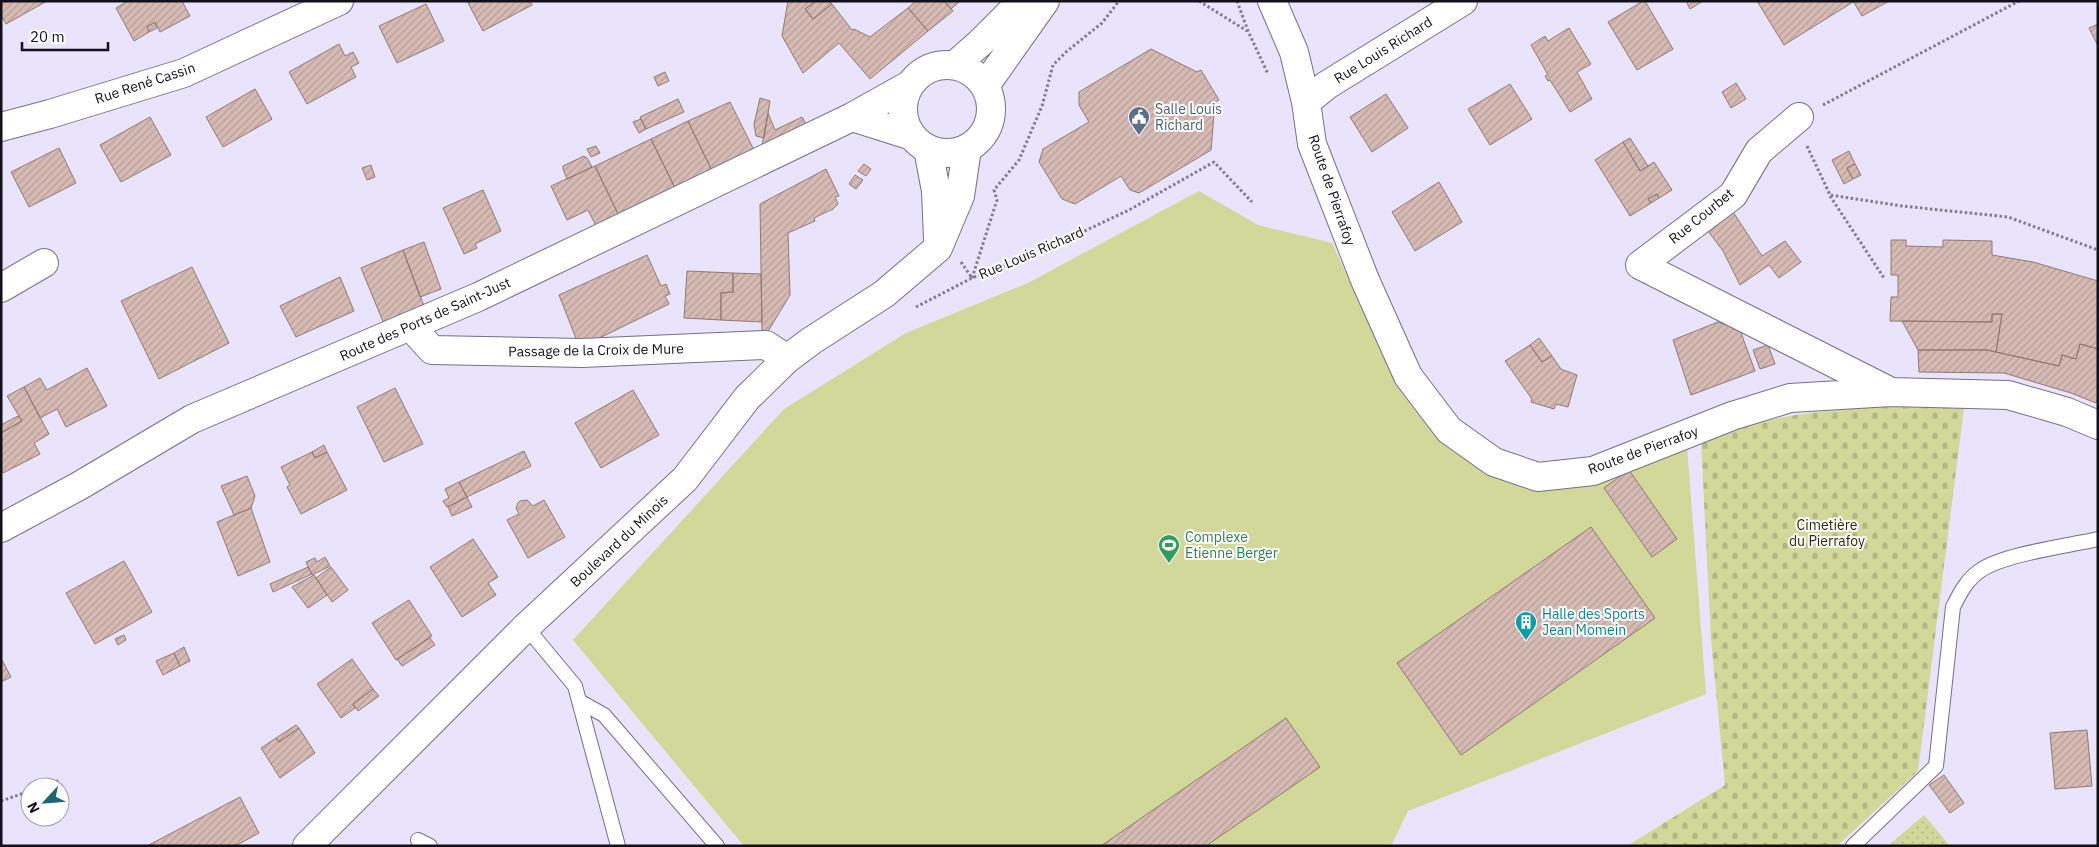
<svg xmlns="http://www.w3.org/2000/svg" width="2099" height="847" font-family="'IBM Plex Sans',sans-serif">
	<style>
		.grass { fill: url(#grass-dots) }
		.cemetery { fill: url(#cemetery-stones) }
		.garden { fill: #d1d89a }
		.building { fill: url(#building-hatch); stroke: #927973 }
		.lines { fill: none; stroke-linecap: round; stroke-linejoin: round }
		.service-casing { stroke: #767085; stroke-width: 16 }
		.minor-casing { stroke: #767085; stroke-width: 30 }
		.secondary-casing { stroke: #767085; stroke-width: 30 }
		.path { stroke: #807c8c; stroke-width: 3; stroke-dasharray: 2.5 2.5; stroke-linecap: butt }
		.service { stroke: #fff; stroke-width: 14 }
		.minor { stroke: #fff; stroke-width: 28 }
		.secondary { stroke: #fff; stroke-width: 28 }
		.labels { text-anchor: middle; stroke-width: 4; stroke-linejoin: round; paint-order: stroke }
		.street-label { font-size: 14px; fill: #121018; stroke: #fff }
		.service-label { font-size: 14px; fill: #4e5e75; stroke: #fff; text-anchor: start }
		.park-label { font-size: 14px; fill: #2a2d00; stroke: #fff }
		.leisure-label { font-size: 14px; fill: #27864d; stroke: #fff; text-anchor: start }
		.culture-label { font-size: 14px; fill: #0d838f; stroke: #fff; text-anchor: start }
	</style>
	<defs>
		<pattern id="grass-dots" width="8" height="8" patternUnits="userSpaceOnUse" patternTransform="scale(1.25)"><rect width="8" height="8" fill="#d1d89a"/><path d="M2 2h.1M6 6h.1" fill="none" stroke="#b2b884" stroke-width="1.8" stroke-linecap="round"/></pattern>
		<pattern id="cemetery-stones" width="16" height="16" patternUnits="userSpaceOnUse" patternTransform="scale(1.25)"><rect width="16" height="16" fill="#d1d89a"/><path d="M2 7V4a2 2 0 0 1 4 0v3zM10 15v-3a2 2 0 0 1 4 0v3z" fill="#b2b884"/></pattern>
		<pattern id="building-hatch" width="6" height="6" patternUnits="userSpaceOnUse" patternTransform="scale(1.25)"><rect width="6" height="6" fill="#d6bab4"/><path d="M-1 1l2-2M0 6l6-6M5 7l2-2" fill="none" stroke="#b79f9a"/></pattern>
	</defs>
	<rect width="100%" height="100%" fill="#e9e3fb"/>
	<path class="grass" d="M1924 815 1950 846H1888Z"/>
	<path class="cemetery" d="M1922 406 1964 408 1918 771 1837 846H1627L1725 785 1711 639 1701 441C1724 434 1747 425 1770 420 1821 409 1871 407 1922 406Z"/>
	<path class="garden" d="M1199 191 1258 225 1332 243 1397 385 1439 440 1489 474 1687 446 1706 694 1408 811 1391 846H744L573 640 784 409 906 333 1028 283Z"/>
	<path class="building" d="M1 1H47L6 24 1 15Z
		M128 1H182L190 16 160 32 155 22 147 27 149 32 134 41 116 8Z
		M467 1H530L532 5 483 31Z
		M788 1H816L805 9 813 19 832 4 852 30 854 29 870 37 908 8 928 31 870 79 839 43 803 73 782 36Z
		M816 1H829L832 4 813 19 805 9Z
		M916 1H944L953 11 928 31 908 8Z
		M944 1H960L951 9Z
		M1643 1H1645L1673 49 1637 70 1608 22Z
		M1686 1H1703L1690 9Z
		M1757 1H1853V2L1784 45Z
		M1853 1H1889L1862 16Z
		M426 4 444 41 397 63 379 26Z
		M155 22 157 28 149 32 147 27Z
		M2098 24V46L2089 28Z
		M1569 28 1591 64 1577 72 1592 99 1570 112 1550 80 1548 81 1545 76 1548 75 1531 45 1545 36 1548 41Z
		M339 44 345 56 353 52 359 63 351 67 356 77 307 104 289 72Z
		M1151 49 1197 72 1201 70 1219 100 1215 102 1211 150 1139 193 1130 190 1121 176 1075 204 1062 199 1039 162 1043 149 1089 122 1079 105V92Z
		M665 72 669 81 658 86 654 77Z
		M1736 83 1746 99 1731 108 1722 92Z
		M1510 84 1532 119 1490 145 1468 109Z
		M255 89 272 119 223 147 206 117Z
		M1386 94 1408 128 1372 152 1350 117Z
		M760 98 770 101 764 138 756 136 754 124Z
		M678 99 684 112 646 129 640 117Z
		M730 102 756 154 714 175 688 121Z
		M768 113 775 130 802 117 807 126 765 149 762 145Z
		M150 117 171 155 121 182 100 145Z
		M641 119 646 129 639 133 633 122Z
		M688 121 714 175 677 192 651 139Z
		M1630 138 1648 166 1640 171 1623 142Z
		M651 139 677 192 620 218 595 166Z
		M1623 142 1640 171 1654 162 1672 190 1659 198 1657 194 1648 199 1651 203 1630 216 1595 160Z
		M596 146 600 153 591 157 587 149Z
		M59 148 76 183 29 207 11 172Z
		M1849 151 1855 164 1847 168 1853 179 1844 184 1832 160Z
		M584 156 587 158 592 167 567 179 563 169V166Z
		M864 164 871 169 866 176 858 171Z
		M1855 164 1861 175 1853 179 1847 168Z
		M371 165 375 177 367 180 362 168Z
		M595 166 620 218 597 228 588 210 567 220 551 186Z
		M826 169 839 196 835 197 838 204 833 209 814 218 815 221 788 233 790 295 767 333 762 331 760 204Z
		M855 175 863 180 856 189 849 184Z
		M1439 182 1462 222 1415 251 1392 212Z
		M483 190 501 231 475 244 477 248 464 254 443 208Z
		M1657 194 1659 198 1651 203 1648 199Z
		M1733 212 1762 256 1785 241 1801 262 1779 278 1769 265 1740 285 1723 251 1708 231Z
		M1891 240H1906V246L1943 247V240L1992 241V255L2033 262 2098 281V349L2080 344 2076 359 2062 355 2059 366 1996 352 2002 314H1992V322L1890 321 1891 297H1898V275H1891Z
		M424 242 441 289 420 297 403 250Z
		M403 250 424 306 384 324 361 268Z
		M647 255 661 286 666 284 670 294 665 296 669 304 583 346H579L559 295Z
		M192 267 229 343 159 379 121 301Z
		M687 271 733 273V292L721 293V320L684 318Z
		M733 273 761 274 762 322 721 320V293L733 292Z
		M340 277 354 311 296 337 280 306Z
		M1992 314H2002L1996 352 1987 350H1918L1902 321 1992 322Z
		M1718 322 1740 330 1755 371 1691 395 1673 340Z
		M1539 338 1552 356 1542 362 1530 345Z
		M2080 344 2098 349V398L2096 403 2071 393 2004 373 1919 372 1918 350H1987L2059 366 2062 355 2076 359Z
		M1530 345 1542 362 1552 356 1561 369 1577 375 1568 407 1556 404 1554 409 1531 402 1532 399 1505 361Z
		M1768 345 1775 364 1760 369 1753 350Z
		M87 368 107 406 66 427 57 409 40 418 24 387 40 378 47 390Z
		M24 387 49 434 34 443 40 454 3 473 1 469V433L22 421 7 396Z
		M395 388 423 444 384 462 357 407Z
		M633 390 659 435 601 468 575 423Z
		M18 416 22 421 1 433V425Z
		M324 445 327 452 315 458 312 452Z
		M524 451 531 466 467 497 459 482Z
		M312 452 315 458 327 452 347 490 301 514 287 487 290 485 281 467Z
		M1629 470 1677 539 1652 557 1604 488Z
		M247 476 255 496 251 508 234 515 221 486Z
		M459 482 467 497 447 507 443 501 449 498 445 489Z
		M467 497 472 507 452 516 448 507Z
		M527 500 533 506 544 500 565 537 528 558 507 520 519 514 516 508 518 503 520 501Z
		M251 508 270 562 238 576 217 522Z
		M1591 527 1655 618 1461 755 1397 663Z
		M473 539 498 577 488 583 496 595 462 617 430 567Z
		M325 557 330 566 312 575 306 562 315 558 317 562Z
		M124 561 152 612 95 644 66 593Z
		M308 567 312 574 273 592 270 584Z
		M331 567 348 590 332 602 316 578Z
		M314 575 327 595 308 608 292 587Z
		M409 600 432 636 396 660 372 623Z
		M124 635 126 640 118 645 115 639Z
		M430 638 435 645 402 666 397 659Z
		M184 647 190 661 180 666 174 653Z
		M174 653 180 666 163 675 156 661Z
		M1 658 11 677 1 682Z
		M352 659 373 689 353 704 355 708 341 718 317 684Z
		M373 689 379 696 358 711 353 704Z
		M1286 718 1320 767 1206 846H1101Z
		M296 725 299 728 279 742 276 738Z
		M299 728 315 753 280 778 261 748 276 738 279 742Z
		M2087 730 2092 786 2055 789 2050 733Z
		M1944 775 1964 803 1950 813 1929 785Z
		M240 797 259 833 235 846H147Z"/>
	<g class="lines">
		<g class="service-casing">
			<path id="service" d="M526 627 575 686 618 846
				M579 701 604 715 717 846
				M418 840 430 846
				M1853 846 1936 766 1953 607C1960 593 1967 579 1981 570 2005 554 2067 546 2098 539"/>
		</g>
		<g class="minor-casing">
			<path id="minor" d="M1272 1 1294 52 1306 102 1312 144 1365 280 1408 376 1449 430 1494 462 1538 477 1593 471 1732 416 1790 398 1891 392 2008 395 2067 412 2098 425
				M1306 102 1327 85 1463 1
				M1799 117 1759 151 1733 195 1640 265 1889 391
				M1 127 50 114 184 73 339 1
				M928 149 936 191 938 239
				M1 288 44 263
				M411 327 432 350 582 353 766 345 787 359
				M307 846 526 627 685 479 747 398 787 359 811 341 884 294 938 248 960 196 967 149"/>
		</g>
		<g class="secondary-casing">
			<path id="secondary" d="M903 109a44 44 0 1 1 88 0a44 44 0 1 1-88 0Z
				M955 65 980 43 1022 1
				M985 86 1045 1
				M852 117 912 136
				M1 528 79 486 192 419 478 297 852 117 911 84"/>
		</g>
		<path class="path" d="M1199 1 1247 31
			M1237 1 1248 31 1268 74
			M1823 105 2019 1
			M1807 146 1830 195 1902 206 2008 217 2098 250
			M1830 196 1884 278
			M961 262 972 278
			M972 278 997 200 994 190 1019 160 1042 106 1053 65 1066 52 1102 23 1119 1
			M916 307 972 278 1034 255 1129 210 1214 162 1252 202
			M42 787 60 780
			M1 801 30 791"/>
		<use href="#service" class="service"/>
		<use href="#minor" class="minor"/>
		<use href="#secondary" class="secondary"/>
	</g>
	<defs>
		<g id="civic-pin" transform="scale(1.125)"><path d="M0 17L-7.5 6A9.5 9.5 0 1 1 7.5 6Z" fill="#5c6f8a" stroke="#fff"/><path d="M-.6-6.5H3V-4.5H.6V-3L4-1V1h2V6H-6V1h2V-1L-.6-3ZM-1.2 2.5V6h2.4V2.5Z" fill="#fff"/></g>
		<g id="stadium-pin" transform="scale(1.125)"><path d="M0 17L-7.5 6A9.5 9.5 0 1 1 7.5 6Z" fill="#2e9e5b" stroke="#fff"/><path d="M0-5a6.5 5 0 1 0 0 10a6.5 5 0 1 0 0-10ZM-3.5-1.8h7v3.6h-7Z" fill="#fff"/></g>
		<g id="building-pin" transform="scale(1.125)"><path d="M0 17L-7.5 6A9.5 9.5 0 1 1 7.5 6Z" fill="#0f9aa8" stroke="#fff"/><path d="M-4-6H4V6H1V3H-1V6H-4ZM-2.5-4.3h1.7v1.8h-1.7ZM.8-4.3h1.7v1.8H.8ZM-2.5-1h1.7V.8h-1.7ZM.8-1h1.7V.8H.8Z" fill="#fff"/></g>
	</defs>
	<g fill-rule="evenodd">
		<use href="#civic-pin" x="1139" y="117"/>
		<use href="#stadium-pin" x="1169" y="545"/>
		<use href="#building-pin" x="1526" y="622"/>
	</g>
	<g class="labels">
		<g class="street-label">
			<text transform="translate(1383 50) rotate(-32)" y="5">Rue Louis Richard</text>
			<text transform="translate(145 83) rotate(-18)" y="5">Rue René Cassin</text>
			<text transform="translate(1332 190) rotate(71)" y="5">Route de Pierrafoy</text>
			<text transform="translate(1701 216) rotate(-39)" y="5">Rue Courbet</text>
			<text transform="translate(1031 253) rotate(-23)" y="5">Rue Louis Richard</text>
			<text transform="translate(425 319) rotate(-24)" y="5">Route des Ports de Saint-Just</text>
			<text transform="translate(596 350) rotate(-1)" y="5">Passage de la Croix de Mure</text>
			<text transform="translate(1643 450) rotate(-20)" y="5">Route de Pierrafoy</text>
			<text transform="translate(619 541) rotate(-43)" y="5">Boulevard du Minois</text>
		</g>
		<g class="service-label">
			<text x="1155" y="114">Salle Louis<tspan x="1155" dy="16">Richard</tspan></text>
		</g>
		<g class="park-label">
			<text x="1827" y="530">Cimetière<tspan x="1827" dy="16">du Pierrafoy</tspan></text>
		</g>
		<g class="leisure-label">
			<text x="1185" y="542">Complexe<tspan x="1185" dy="16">Etienne Berger</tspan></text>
		</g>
		<g class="culture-label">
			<text x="1542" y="619">Halle des Sports<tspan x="1542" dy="16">Jean Momein</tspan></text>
		</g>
	</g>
	<rect width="2099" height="847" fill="none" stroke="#121018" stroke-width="5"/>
	<g transform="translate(45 802) rotate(244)"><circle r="24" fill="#ffffff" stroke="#a09fa3"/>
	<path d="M0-4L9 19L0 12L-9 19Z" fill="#1d6573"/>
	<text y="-8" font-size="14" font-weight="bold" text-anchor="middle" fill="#121018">N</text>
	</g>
	<path d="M22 42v8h86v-8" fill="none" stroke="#121018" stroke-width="2.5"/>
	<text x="30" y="42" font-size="15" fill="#121018" stroke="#ffffff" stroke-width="4" paint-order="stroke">20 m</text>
</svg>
